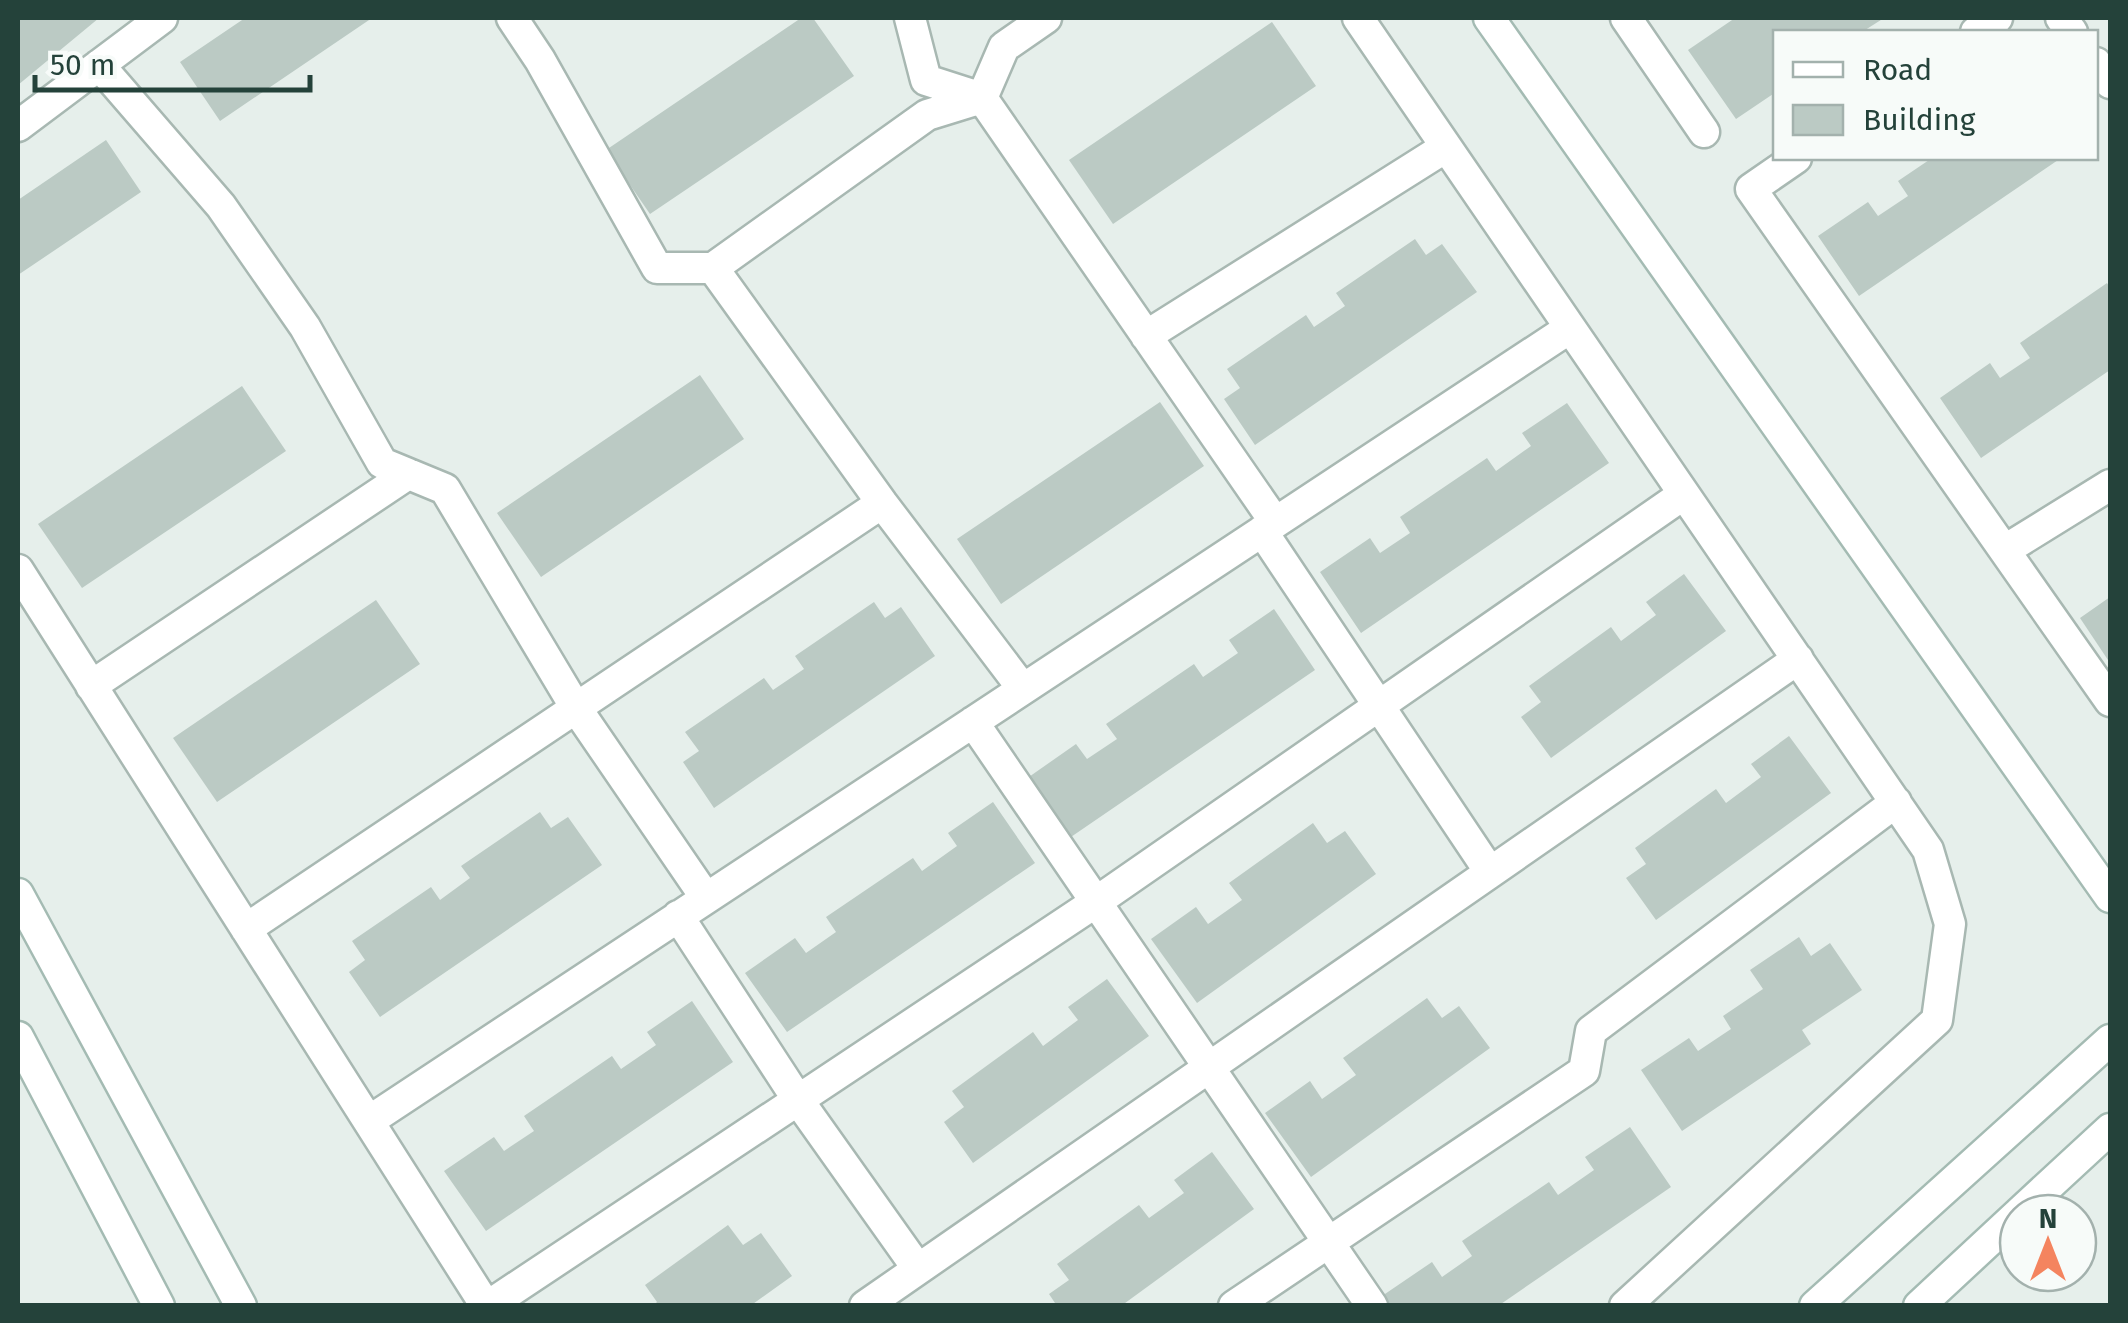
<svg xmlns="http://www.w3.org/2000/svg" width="2128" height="1323" font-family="'Fira Sans',sans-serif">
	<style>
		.building { fill: #bbcac4 }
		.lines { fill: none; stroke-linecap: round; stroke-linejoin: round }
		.street-casing { stroke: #a8b8b2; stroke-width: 35 }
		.secondary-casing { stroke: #a4bbb3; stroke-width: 35 }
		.street { stroke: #fff; stroke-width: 30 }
		.secondary { stroke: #fff; stroke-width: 30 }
	</style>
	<rect width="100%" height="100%" fill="#e6efeb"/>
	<path class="building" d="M18 18H99L18 85Z
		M245 18H372L220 121 180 62Z
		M801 18H813L854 76 650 214 606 150Z
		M1735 18H1884L1862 32H1776V92L1736 119 1688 50Z
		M1272 22 1316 86 1113 224 1069 160Z
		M106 140 141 192 18 275V200Z
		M1932 158H2061L1859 296 1818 236 1868 202 1878 216 1908 196 1898 181Z
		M1415 239 1426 255 1442 244 1477 292 1255 445 1224 399 1240 388 1227 369 1306 315 1314 327 1345 306 1336 293Z
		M2107 283 2110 288V370L1981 458 1940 398 1990 363 2000 378 2030 358 2020 343Z
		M700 375 744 439 541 577 497 513Z
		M242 386 286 451 82 588 38 524Z
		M1160 402 1204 466 1001 604 957 539Z
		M1567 403 1609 463 1361 633 1320 572 1370 538 1380 553 1410 533 1400 517 1487 458 1496 471 1531 446 1522 433Z
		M1684 574 1726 631 1551 758 1521 717 1541 702 1529 686 1611 627 1621 641 1656 615 1646 602Z
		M2110 597V663L2080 618Z
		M376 600 420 664 217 802 173 738Z
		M874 602 885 618 901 607 935 656 714 808 683 762 699 751 685 732 764 678 773 690 804 669 795 656Z
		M1274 609 1315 670 1068 839 1026 779 1076 744 1087 759 1117 739 1106 724 1194 664 1203 677 1238 653 1229 640Z
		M1789 736 1831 793 1656 920 1626 878 1646 864 1635 848 1716 789 1726 803 1761 777 1751 764Z
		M993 802 1035 863 787 1032 745 973 795 938 806 953 836 932 826 917 913 858 922 871 957 846 948 833Z
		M540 812 551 828 568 817 602 865 380 1017 349 972 365 960 352 941 431 887 440 900 470 878 461 866Z
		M1313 823 1327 843 1345 831 1376 874 1197 1003 1151 939 1196 907 1208 924 1242 900 1229 883Z
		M1799 937 1811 956 1830 943 1862 990 1802 1030 1811 1044 1682 1131 1641 1070 1689 1038 1698 1051 1731 1029 1723 1016 1763 989 1750 970Z
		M1107 979 1149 1036 973 1163 944 1122 964 1107 952 1091 1033 1032 1043 1046 1078 1020 1068 1007Z
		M1427 998 1442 1018 1459 1006 1490 1048 1311 1177 1265 1113 1310 1081 1322 1099 1356 1075 1343 1058Z
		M692 1001 733 1062 486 1231 444 1171 494 1137 504 1151 534 1131 524 1116 612 1056 621 1069 656 1045 647 1032Z
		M1630 1127 1671 1187 1498 1306H1388L1382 1296 1432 1262 1442 1277 1472 1256 1462 1241 1549 1182 1558 1195 1594 1170 1585 1157Z
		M1212 1152 1254 1209 1121 1306H1057L1049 1294 1069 1280 1057 1264 1139 1205 1149 1218 1184 1193 1174 1180Z
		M728 1225 743 1245 761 1233 792 1276 750 1306H653L657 1302 645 1285Z"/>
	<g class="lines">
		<g class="street-casing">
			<path id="street" d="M512 18 540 60 657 268H713L882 503 1023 689
				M910 18 926 80 982 98 1275 522
				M1358 18 1928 850 1950 924 1937 1020 1625 1306
				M1626 18 1704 132
				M2061 18 2072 32
				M1976 32 1997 18
				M2096 63 2110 83
				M99 65 221 206 305 327 382 463 445 489 576 708 706 898
				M18 126 162 18
				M1796 158 1751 189 2110 701
				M713 268 927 115 982 98 1004 47 1046 18
				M1146 336 1446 147
				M1262 531 1490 872
				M2005 550 2110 485
				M18 570 486 1306
				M91 686 408 474
				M973 722 1372 1306
				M678 916 798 1100 918 1269
				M246 929 882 503
				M369 1121 1570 328
				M488 1306 1096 902 1684 494
				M865 1306 1798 659
				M1234 1306 1584 1071 1591 1031 1896 802"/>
		</g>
		<g class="secondary-casing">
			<path id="secondary" d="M1489 18 2110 897
				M18 894 241 1306
				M18 1037 159 1306
				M2019 1213 2110 1129
				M1815 1306 2110 1040
				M1919 1306 2018 1214"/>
		</g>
		<use href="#street" class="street"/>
		<use href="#secondary" class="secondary"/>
	</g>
	<rect width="2128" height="1323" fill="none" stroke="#24423a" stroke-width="40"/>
	<rect x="1773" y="30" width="325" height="130" fill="#f7fbf9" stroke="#a3b1ad" stroke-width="2.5"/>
	<rect x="1793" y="62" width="50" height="15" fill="#ffffff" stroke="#a3b1ad" stroke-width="2.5"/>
	<text x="1863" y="80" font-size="30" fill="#24423a">Road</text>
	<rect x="1793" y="105" width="50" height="30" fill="#bbcac4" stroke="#a3b1ad" stroke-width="2.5"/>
	<text x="1863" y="130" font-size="30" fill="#24423a">Building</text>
	<g transform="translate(2048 1243)"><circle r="48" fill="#f7fbf9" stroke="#a3b1ad" stroke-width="2.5"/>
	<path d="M0-8L18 38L0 25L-18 38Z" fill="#f4845f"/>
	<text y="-15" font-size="28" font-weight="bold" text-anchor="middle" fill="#24423a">N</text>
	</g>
	<path d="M35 75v15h275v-15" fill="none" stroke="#24423a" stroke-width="5"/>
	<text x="50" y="75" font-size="30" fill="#24423a" stroke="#f7fbf9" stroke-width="8" paint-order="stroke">50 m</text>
</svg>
